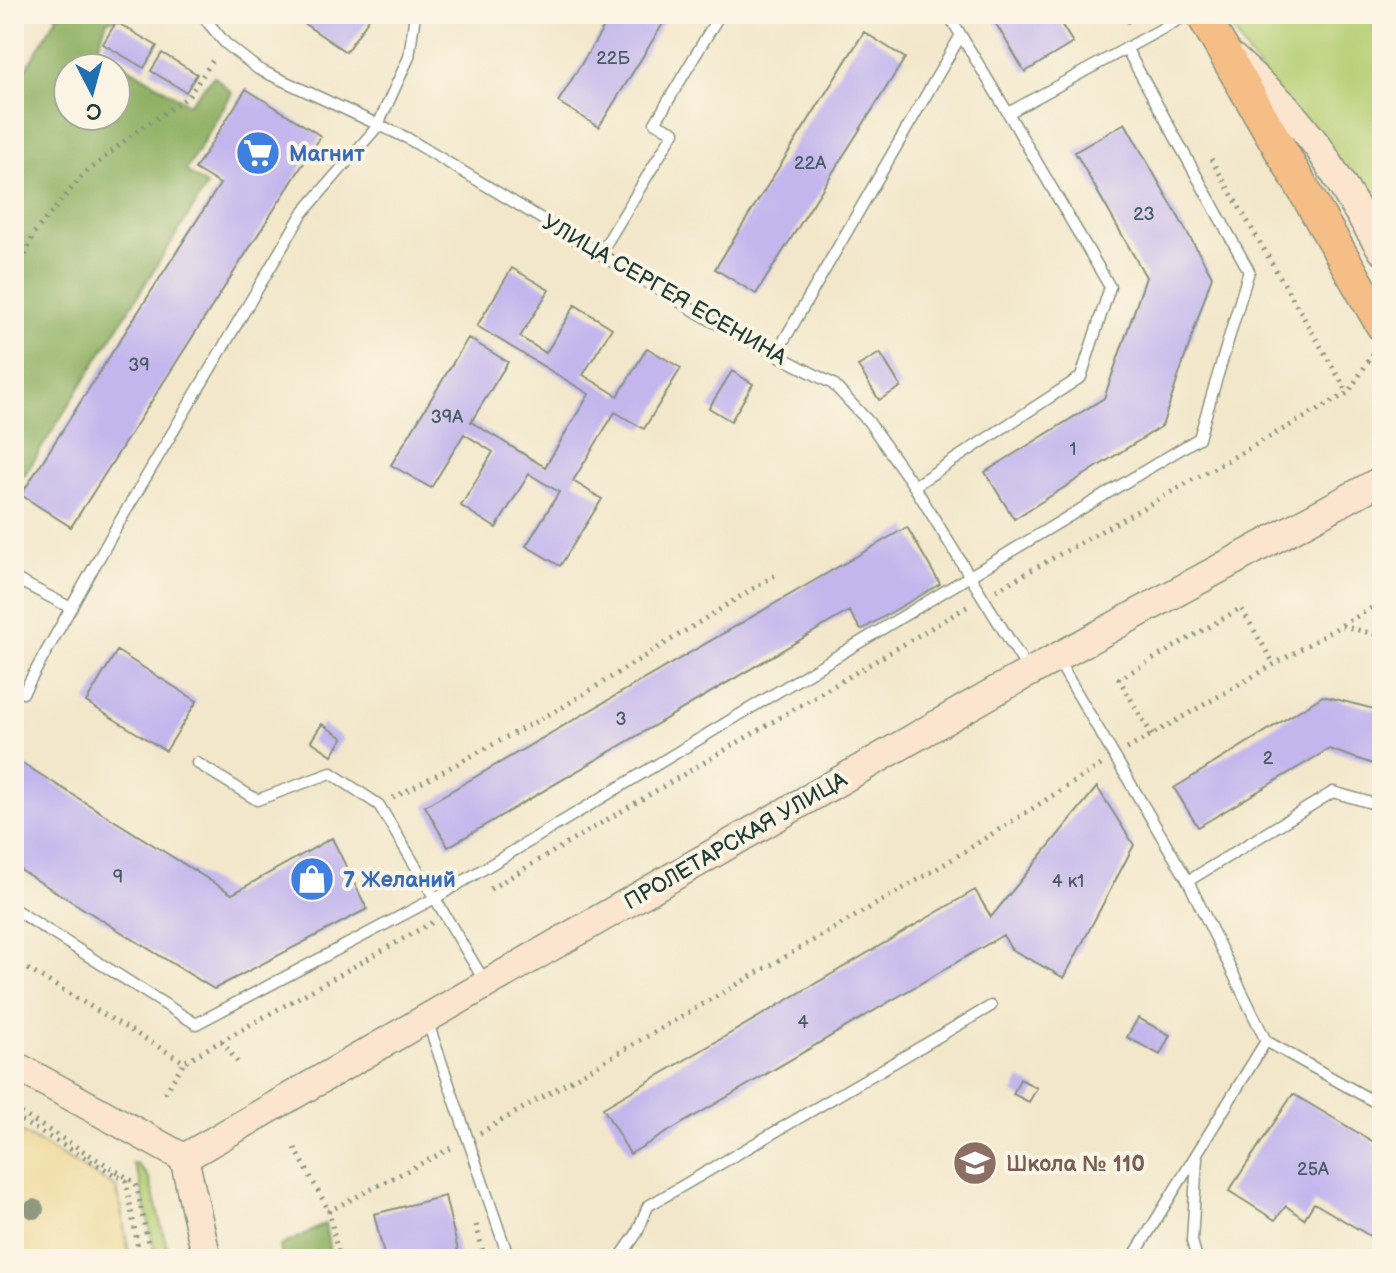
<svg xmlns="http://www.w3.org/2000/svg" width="1396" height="1273" font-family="'Balsamiq Sans',sans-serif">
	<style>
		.green { fill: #b5ce73; stroke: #6a8654; stroke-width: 2 }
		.forest { fill: #90b165; stroke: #58774c; stroke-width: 2; fill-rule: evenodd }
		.sand { fill: #eeda9e; stroke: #868c69; stroke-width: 2 }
		.building { fill: #c2b6ed }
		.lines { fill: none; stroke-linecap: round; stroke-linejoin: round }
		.lane-casing { stroke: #88927f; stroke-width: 13 }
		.secondary-casing { stroke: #88927f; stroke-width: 31 }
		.primary-casing { stroke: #88927f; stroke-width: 35 }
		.path { stroke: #88927f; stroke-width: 5; stroke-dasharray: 2 6; stroke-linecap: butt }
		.lane { stroke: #fff; stroke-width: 10 }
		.secondary { stroke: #fbe5cf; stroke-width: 28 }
		.primary { stroke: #f6be87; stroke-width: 32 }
		.tree { fill: #8e997f }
		.labels { text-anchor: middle; stroke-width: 8; stroke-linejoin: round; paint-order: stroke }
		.number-label { font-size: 18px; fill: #485b62 }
		.shop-label { font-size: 22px; font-weight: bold; fill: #366cbe; stroke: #fcf5e5; text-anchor: start }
		.street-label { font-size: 22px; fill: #1f3d34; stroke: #fcf5e5 }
		.education-label { font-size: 22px; font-weight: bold; fill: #785e54; stroke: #fcf5e5; text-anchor: start }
	</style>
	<rect width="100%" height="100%" fill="#fcf5e5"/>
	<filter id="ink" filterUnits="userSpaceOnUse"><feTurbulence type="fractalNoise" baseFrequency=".0125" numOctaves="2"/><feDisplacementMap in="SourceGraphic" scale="16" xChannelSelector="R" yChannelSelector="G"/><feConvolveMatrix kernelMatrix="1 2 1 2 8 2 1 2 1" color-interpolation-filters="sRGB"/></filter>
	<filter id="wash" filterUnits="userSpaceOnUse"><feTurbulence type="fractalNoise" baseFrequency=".006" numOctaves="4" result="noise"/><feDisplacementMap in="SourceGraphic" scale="32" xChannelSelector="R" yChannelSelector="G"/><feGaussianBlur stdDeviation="1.8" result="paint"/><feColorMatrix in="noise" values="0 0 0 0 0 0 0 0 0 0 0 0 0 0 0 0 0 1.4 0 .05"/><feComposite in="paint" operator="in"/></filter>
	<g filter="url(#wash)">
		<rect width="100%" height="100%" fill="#f2e7ca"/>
		<path class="green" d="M1224 14H1382V234L1249 56Z
			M133 1164 138 1165 149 1178 170 1259H156L140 1180Z"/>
		<path class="forest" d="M55 14H134L107 21 97 48 189 104 214 76 232 93 186 171 207 186 24 476 14 480V89L57 17ZM68 68H116V116H68Z
			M325 1224 331 1259H282L280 1246Z"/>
		<path class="sand" d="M14 1128 117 1188 130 1259H14Z"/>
		<g id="blocks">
			<path class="building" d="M290 14H372L346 52Z
				M612 14H669L599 127 558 102Z
				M990 14H1055L1073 43 1025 72Z
				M116 22 157 46 144 68 103 44Z
				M864 32 905 58 756 294 715 269Z
				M162 53 197 74 186 92 151 71Z
				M246 89 321 136 71 527 21 495 220 184 195 169Z
				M1125 123 1212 276 1162 426 1014 519 985 472 1104 398 1146 277 1075 152Z
				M512 268 549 290 520 337 546 353 575 305 612 328 583 375 618 396 647 348 681 368 644 429 615 412 573 481 602 499 560 566 526 546 559 492 529 474 496 528 461 506 493 452 464 434 431 488 391 465 468 338 508 362 471 422 545 467 589 394 477 326Z
				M880 353 901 387 879 400 858 366Z
				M732 371 753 384 731 421 709 408Z
				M907 527 940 584 861 630 849 611 448 847 425 806Z
				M117 651 197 701 166 751 86 702Z
				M1323 696 1382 711V767L1329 749 1198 827 1174 788Z
				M322 724 343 738 332 755 311 741Z
				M14 758 232 894 332 838 367 909 214 989 14 866Z
				M1097 787 1134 845 1064 978 1011 949 1003 935 630 1154 603 1108 975 890 991 917Z
				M1138 1018 1170 1035 1160 1055 1127 1037Z
				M1020 1079 1037 1088 1029 1102 1013 1094Z
				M1293 1094 1382 1147V1243L1314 1203 1304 1219 1286 1206 1275 1220 1229 1191Z
				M445 1196 460 1259H385L374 1214Z"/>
		</g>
	</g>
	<g filter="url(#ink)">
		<use href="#blocks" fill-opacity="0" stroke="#88927f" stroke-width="2"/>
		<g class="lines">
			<g class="lane-casing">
				<path id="lane" d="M201 14 225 43 258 69 407 138 710 320 833 384 868 421 914 486 1028 670
					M948 14 1008 113 1189 14
					M600 254 674 132 655 123 720 14
					M776 354 961 35
					M914 486 1081 377 1110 287 1008 113
					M14 578 71 608
					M1057 659 1188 881 1266 1041 1382 1106
					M23 693 117 526 302 214 377 127 409 57 415 14
					M197 763 257 800 331 773 379 805 485 982
					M1188 881 1333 792 1382 806
					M14 909 196 1024 437 897 1199 438 1249 271 1126 48
					M428 1023 509 1259
					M1197 1158 1192 1241 1197 1259
					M619 1259 637 1233 648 1206 991 1006
					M1132 1259 1266 1041"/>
			</g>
			<g class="secondary-casing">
				<path id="secondary" d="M1234 59 1286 107 1319 148 1382 250
					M14 1065 184 1158
					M184 1158 999 689 1382 480
					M184 1158 207 1259"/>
			</g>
			<g class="primary-casing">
				<path id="primary" d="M1202 14 1382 325"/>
			</g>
			<path class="path" d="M1125 14 1132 27
				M1211 159 1348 393
				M14 285 34 233 83 175 137 131 188 97 215 57
				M996 590 1348 393 1374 352
				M1342 626 1382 636
				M1152 735 1119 679 1241 608 1274 664
				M1127 749 1382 602
				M393 798 563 707 775 575
				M490 889 970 605
				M14 961 184 1062 433 922
				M222 1041 238 1063
				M165 1093 184 1062
				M14 1109 136 1183 151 1259
				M14 1117 126 1181 140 1259
				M480 1133 935 870 1101 765
				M295 1148 329 1211
				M476 1225 485 1259
				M339 1259 329 1211 453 1147"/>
			<use href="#lane" class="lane"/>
			<use href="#secondary" class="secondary"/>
			<use href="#primary" class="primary"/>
		</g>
		<circle class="tree" cx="34" cy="1209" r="10"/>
	</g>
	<defs>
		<g id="supermarket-disc" transform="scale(2.3)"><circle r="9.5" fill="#3f7fe0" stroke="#fcf5e5"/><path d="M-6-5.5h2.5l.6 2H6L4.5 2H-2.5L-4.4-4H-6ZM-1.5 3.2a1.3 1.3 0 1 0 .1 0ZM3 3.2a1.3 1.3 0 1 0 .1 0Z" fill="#fff"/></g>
		<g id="shop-disc" transform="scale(2.3)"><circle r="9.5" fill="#3f7fe0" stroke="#fcf5e5"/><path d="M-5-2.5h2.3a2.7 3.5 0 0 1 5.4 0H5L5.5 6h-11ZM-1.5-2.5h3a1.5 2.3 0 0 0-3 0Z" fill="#fff"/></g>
		<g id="school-disc" transform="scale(2.3)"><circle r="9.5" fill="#8d6e63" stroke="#fcf5e5"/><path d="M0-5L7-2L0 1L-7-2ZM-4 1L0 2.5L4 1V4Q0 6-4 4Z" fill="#fff"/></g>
	</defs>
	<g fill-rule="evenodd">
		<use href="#supermarket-disc" x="258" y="153"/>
		<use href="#shop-disc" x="312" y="879"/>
		<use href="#school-disc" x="975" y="1163"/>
	</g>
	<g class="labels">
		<g class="number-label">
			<text x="613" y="64">22Б</text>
			<text x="810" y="169">22А</text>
			<text x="1144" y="220">23</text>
			<text x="139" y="371">39</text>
			<text x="447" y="423">39А</text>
			<text x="1073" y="455">1</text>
			<text x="621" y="725">3</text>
			<text x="1268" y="764">2</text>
			<text x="118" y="883">9</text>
			<text x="1068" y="887">4 к1</text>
			<text x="803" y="1028">4</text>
			<text x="1313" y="1175">25А</text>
		</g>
		<g class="shop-label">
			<text x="289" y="161">Магнит</text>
			<text x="343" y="887">7 Желаний</text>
		</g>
		<g class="street-label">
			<text transform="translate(665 289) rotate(30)" y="8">УЛИЦА СЕРГЕЯ ЕСЕНИНА</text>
			<text transform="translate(735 840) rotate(-30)" y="8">ПРОЛЕТАРСКАЯ УЛИЦА</text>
		</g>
		<g class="education-label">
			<text x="1006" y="1171">Школа № 110</text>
		</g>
	</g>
	<rect width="1396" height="1273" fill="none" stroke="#fcf5e5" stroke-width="48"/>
	<g transform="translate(92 92) rotate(174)"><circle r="38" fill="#fcf5e5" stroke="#a4ab9e" stroke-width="2"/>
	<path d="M0-6L14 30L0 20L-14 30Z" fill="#1f6fb2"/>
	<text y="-12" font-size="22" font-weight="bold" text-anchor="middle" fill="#1f3d34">С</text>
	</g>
</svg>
